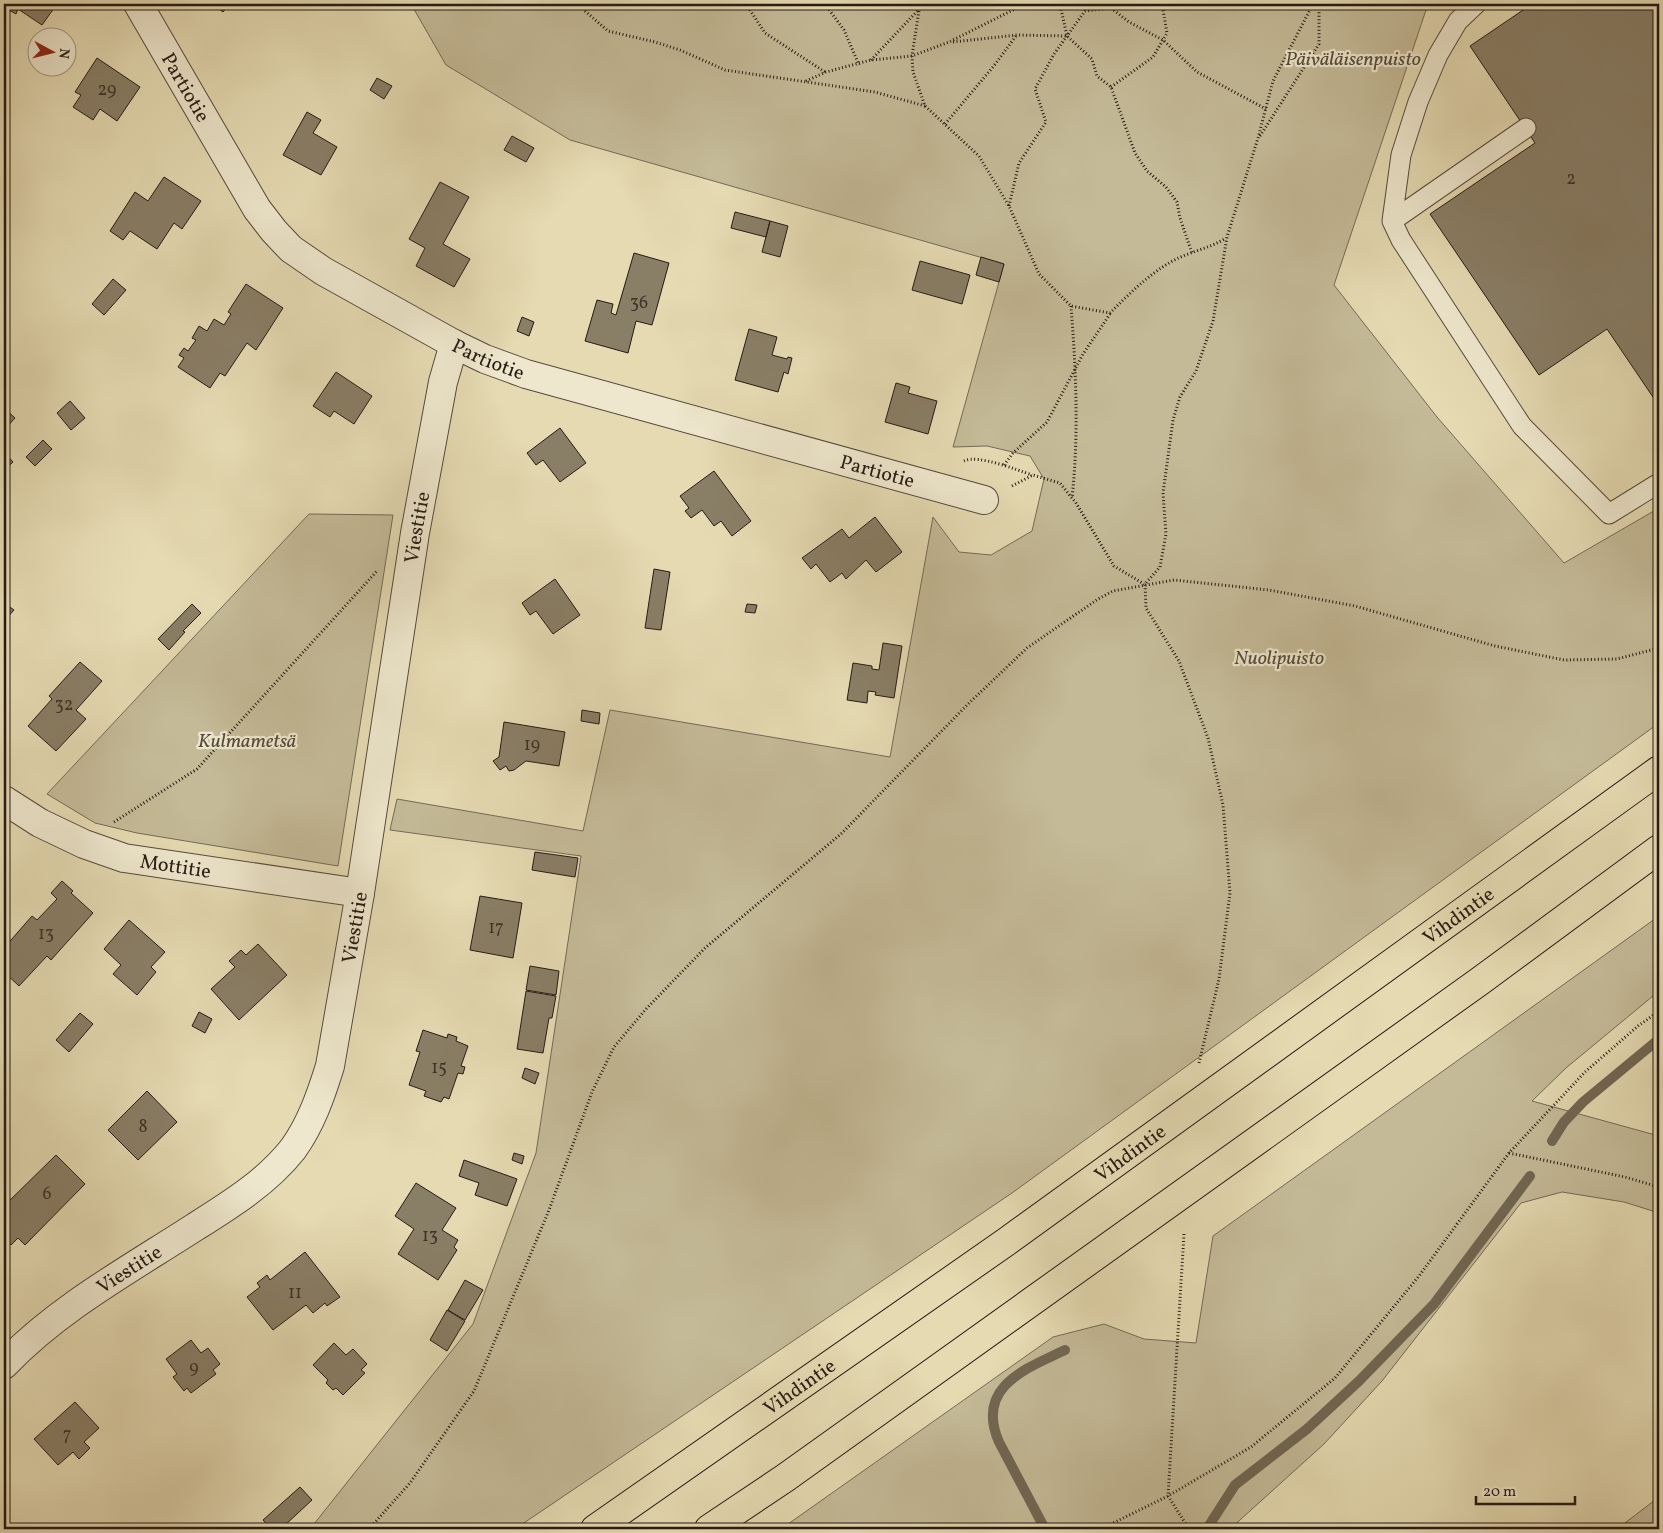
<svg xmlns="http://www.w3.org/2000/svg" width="1663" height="1533" font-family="Vollkorn,serif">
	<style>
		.green { fill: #c4ba97; stroke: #746a56 }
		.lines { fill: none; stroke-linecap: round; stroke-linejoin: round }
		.stream { stroke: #716752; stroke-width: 10 }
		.building { fill: #897e66; stroke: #251b14 }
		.lane-casing { stroke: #554b3c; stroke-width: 21 }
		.street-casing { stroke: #554b3c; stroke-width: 30 }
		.primary-casing { stroke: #251b14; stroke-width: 30 }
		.path { stroke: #251b14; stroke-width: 3; stroke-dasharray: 1 2.5; stroke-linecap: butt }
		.lane { stroke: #eee7cd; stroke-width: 19 }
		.street { stroke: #eee7cd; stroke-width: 28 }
		.primary { stroke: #e5dab2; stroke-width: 28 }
		.labels { text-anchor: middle; stroke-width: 4.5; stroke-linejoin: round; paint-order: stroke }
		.number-label { font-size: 18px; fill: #3e3428 }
		.park-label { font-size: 20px; font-style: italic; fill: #554b3b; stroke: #eee7cd }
		.street-label { font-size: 20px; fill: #251b14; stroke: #eee7cd }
	</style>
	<rect width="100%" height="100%" fill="#e5dab2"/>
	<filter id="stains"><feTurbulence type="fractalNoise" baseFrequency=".004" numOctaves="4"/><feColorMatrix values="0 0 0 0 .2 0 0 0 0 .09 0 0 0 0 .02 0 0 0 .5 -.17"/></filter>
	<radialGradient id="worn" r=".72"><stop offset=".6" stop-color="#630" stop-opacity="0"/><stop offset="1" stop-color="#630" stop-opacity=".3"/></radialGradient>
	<path class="green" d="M411 4H1428L1334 285 1437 417 1564 563 1659 508V723L1012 1193 515 1529H310L473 1324 536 1153 581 856 390 830 397 799 583 831 610 710 890 757 933 517 959 552 991 555 1032 531 1044 479 1030 456 987 446 953 447 1004 264 570 140 446 65Z
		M309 514 393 515 338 866 137 833 95 823 47 794Z
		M1659 916V991L1566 1068 1532 1101 1659 1136V1213L1624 1202 1562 1192 1521 1203 1382 1381 1324 1444 1230 1529H781L1053 1337 1104 1324 1144 1339 1196 1343 1213 1236Z
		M1659 1497V1529H1617Z"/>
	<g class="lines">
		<path class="stream" d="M1552 1141 1564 1122 1583 1102 1659 1039
			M1210 1524 1235 1485 1307 1429 1359 1381 1434 1304 1530 1176
			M1045 1529 999 1442C975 1387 1025 1369 1065 1350"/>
	</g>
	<path class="building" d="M5 4H57L42 25 18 9 16 14 4 7Z
		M213 4H230L223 12Z
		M1532 4H1659V406L1607 329 1539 375 1430 214 1535 143 1470 46Z
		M97 58 140 87 117 121 100 109 93 120 73 107 81 95 75 92Z
		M377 78 392 86 384 99 370 90Z
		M307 112 321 120 313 133 337 147 321 175 283 155Z
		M512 136 534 148 526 162 504 150Z
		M164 177 201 201 182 229 174 223 157 249 130 231 123 240 110 231 135 192 148 201Z
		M440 182 469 197 443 244 470 259 454 287 416 266 425 248 409 239Z
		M735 212 770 221 766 237 731 228Z
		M770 221 788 226 780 257 762 252Z
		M634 253 669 263 652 325 636 321 628 353 585 341 597 300 613 304 611 313 616 315Z
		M981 257 1004 264 999 282 976 275Z
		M920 261 970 275 962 304 912 290Z
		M113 279 126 290 104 315 92 304Z
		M246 284 283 308 256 350 247 343 225 376 220 373 210 388 178 367 184 358 179 355 184 348 188 351 196 340 192 338 199 326 207 331 214 319 224 325 231 314 228 312Z
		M522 317 534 322 529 336 517 331Z
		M749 329 777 337 772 355 787 359 788 357 792 358 788 374 784 372 778 392 735 380Z
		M336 372 372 396 354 424 334 411 330 417 313 406Z
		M896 383 910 387 908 393 937 401 928 434 885 422Z
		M70 401 85 418 71 430 57 413Z
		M4 408 15 418 4 430Z
		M560 428 586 463 560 482 543 460 536 465 527 453Z
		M43 440 52 449 35 466 26 457Z
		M4 452 13 462 4 470Z
		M714 471 751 521 732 536 721 521 714 526 702 510 691 518 685 511 689 508 680 496Z
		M875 517 902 552 876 572 866 560 846 579 842 573 830 582 816 564 811 569 802 558 842 529 849 538Z
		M654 569 670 572 661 630 645 628Z
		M555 579 580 615 553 634 536 611 530 615 522 603Z
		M4 603 14 610 4 621Z
		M192 604 201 613 183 631 185 632 169 650 158 639Z
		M747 604 757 605 755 613 745 612Z
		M883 643 902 646 894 698 875 695 876 692 868 691 867 703 847 700 853 663 872 666V669L879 670Z
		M80 662 102 681 76 710 86 719 56 751 28 726 52 699 49 696Z
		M582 710 600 713 599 724 581 721Z
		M504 722 565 732 559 766 526 761 514 770 509 771 506 766 500 770 493 761 499 757Z
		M535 852 578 858 575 877 532 870Z
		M62 881 73 891 71 893 93 913 51 960 47 956 19 986 4 972V948L32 916 37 920 57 899 51 893Z
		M480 896 522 903 513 958 470 950Z
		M129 920 165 952 151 967 156 972 137 995 113 974 121 965 104 949Z
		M258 944 287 975 239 1020 211 989 235 967 229 961 241 950 246 955Z
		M530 966 559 971 556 995 526 990Z
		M526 991 556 996 552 1018H549L543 1053 517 1049Z
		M199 1012 212 1019 205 1033 192 1026Z
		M80 1013 93 1024 69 1052 56 1040Z
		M423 1030 447 1038 448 1034 457 1037 456 1041 468 1046 461 1066 465 1067 463 1074 458 1073 449 1099 444 1097 441 1102 424 1096 426 1091 409 1085 420 1052 416 1051Z
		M525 1068 539 1073 535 1084 522 1078Z
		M147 1091 177 1122 138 1160 108 1130Z
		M514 1153 524 1156 522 1164 512 1160Z
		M56 1155 85 1184 25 1245 18 1238 11 1245 4 1238V1206Z
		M464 1160 517 1179 507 1206 475 1195 479 1183 459 1176Z
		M416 1183 456 1208 442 1230 458 1240 454 1247 457 1250 438 1280 398 1254 414 1229 395 1216Z
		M305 1252 340 1297 327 1306 325 1303 313 1313 306 1305 273 1330 247 1297 260 1287 257 1283 267 1275 270 1280Z
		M465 1280 483 1290 465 1320 448 1310Z
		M447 1310 465 1321 447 1351 430 1340Z
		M191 1340 201 1353 208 1348 220 1364 213 1370 216 1374 191 1393 187 1388 184 1391 173 1377 177 1374 166 1359Z
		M334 1343 346 1355 353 1349 367 1364 361 1370 365 1373 343 1395 336 1388 333 1390 326 1383 328 1380 313 1365Z
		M75 1402 99 1428 84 1442 90 1448 79 1459 73 1452 58 1465 34 1439Z
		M300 1487 312 1500 284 1526 288 1529H271L263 1520Z"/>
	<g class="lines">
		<g class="lane-casing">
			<path id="lane" d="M1476 4 1458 21 1438 55 1418 102 1401 155 1392 221 1401 240 1522 426 1609 514 1659 483
				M1392 221 1526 128"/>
		</g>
		<g class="street-casing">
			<g id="street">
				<path id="s1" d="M138 4 257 209 274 231 291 249 323 271 454 344 485 359 526 374 984 500"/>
				<path id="s2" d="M4 800 40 823 84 844 124 858 360 893"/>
				<path id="s3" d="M4 1365C57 1309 130 1269 195 1227 230 1205 267 1182 293 1149 311 1124 321 1095 330 1066L360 893 415 533 443 382 454 344"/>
			</g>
		</g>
		<g class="primary-casing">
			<g id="primary">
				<path id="s4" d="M595 1529 1006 1242 1659 770"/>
				<path d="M709 1529 785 1478 1480 981 1659 849"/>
			</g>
		</g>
		<path class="path" d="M577 4 608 31 655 42 680 50 725 70 875 92 925 106
			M746 4 765 33 825 72
			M825 4 844 30 859 65
			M920 4 912 56 913 72 925 106 979 156 1009 206 1039 274 1071 306 1110 313C1128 295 1147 276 1169 263 1187 252 1209 249 1226 238
			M1057 4 1061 9 1067 36 1092 59 1097 76 1111 87 1135 153 1147 171 1166 187 1177 202 1180 218 1192 253
			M1111 8 1129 22 1163 40 1197 72 1266 109
			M953 42 1017 35 1066 36
			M871 60 924 4
			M806 81 826 72 871 60 912 56 949 42 1025 4
			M1111 87 1153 57 1167 33 1162 4
			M945 124 993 67 1016 36
			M1260 136 1319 44V4
			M1009 206 1019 163 1046 122 1035 89 1054 54 1085 11 1111 8 1116 4
			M1071 306C1076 370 1079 434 1072 498
			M964 461C978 454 1017 470 1032 475
			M1004 465 1013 453 1047 422 1083 354 1110 314
			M1012 486 1033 475 1060 483 1076 503 1114 566 1144 584
			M114 822 197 769 377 571
			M1199 1063 1219 979 1230 893 1223 805 1208 738 1179 661 1146 608 1145 584 1160 567 1166 534 1163 493 1173 420 1180 397 1196 371 1213 321 1227 237 1258 138 1273 81 1313 4
			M1509 1153 1625 1177 1659 1187
			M1184 1234 1168 1496 1189 1529
			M369 1529 410 1483 474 1391 549 1210 592 1092 614 1047 646 1009 705 948 842 833 968 704 1027 648 1098 599 1113 591 1174 580 1269 590 1355 606 1495 646 1564 660 1617 659 1659 648
			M1101 1529 1168 1496 1251 1447 1335 1378 1419 1276 1509 1153 1585 1072 1638 1026 1659 1011
			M1656 1529 1659 1527"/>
		<use href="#lane" class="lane"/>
		<use href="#street" class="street"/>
		<use href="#primary" class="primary"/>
	</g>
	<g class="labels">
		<g class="number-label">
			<text x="107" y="95">29</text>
			<text x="1571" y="184">2</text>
			<text x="639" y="308">36</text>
			<text x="64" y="710">32</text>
			<text x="532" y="750">19</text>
			<text x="496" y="933">17</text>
			<text x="46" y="939">13</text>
			<text x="439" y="1073">15</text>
			<text x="143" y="1132">8</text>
			<text x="47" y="1199">6</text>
			<text x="430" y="1241">13</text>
			<text x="295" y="1298">11</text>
			<text x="194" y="1373">9</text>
			<text x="67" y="1440">7</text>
		</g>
		<g class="park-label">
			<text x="1353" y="65">Päiväläisenpuisto</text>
			<text x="1279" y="664">Nuolipuisto</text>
			<text x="247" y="747">Kulmametsä</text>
		</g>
		<g class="street-label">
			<text dy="7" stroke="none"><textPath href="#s1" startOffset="96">Partiotie</textPath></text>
			<text dy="7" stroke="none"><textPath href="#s1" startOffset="516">Partiotie</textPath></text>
			<text dy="7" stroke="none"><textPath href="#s1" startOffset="921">Partiotie</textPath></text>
			<text dy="7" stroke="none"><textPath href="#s3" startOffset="999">Viestitie</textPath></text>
			<text dy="7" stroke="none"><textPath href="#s2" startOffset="186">Mottitie</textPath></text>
			<text dy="7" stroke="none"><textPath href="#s4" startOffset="1059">Vihdintie</textPath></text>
			<text dy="7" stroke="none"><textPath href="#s3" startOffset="594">Viestitie</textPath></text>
			<text dy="7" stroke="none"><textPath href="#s4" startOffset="654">Vihdintie</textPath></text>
			<text dy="7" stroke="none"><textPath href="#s3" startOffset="158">Viestitie</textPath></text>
			<text dy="7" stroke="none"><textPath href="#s4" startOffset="249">Vihdintie</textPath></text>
		</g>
	</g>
	<rect width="1663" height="1533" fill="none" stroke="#e5dab2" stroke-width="20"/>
	<rect x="5" y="5" width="1653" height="1523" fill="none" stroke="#251b14" stroke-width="2.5"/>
	<rect x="10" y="10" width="1643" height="1513" fill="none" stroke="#251b14"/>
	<g transform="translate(52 52) rotate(97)"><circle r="24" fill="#eee7cd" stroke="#9e9583"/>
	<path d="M0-4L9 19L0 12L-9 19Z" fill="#8f2418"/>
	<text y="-8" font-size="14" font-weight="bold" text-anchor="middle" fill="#251b14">N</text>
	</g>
	<path d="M1476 1496v8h99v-8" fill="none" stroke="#251b14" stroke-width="2.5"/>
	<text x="1483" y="1496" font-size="15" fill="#251b14" stroke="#eee7cd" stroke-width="4" paint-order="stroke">20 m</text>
	<rect width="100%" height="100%" filter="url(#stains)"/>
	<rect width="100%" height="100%" fill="url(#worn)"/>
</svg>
